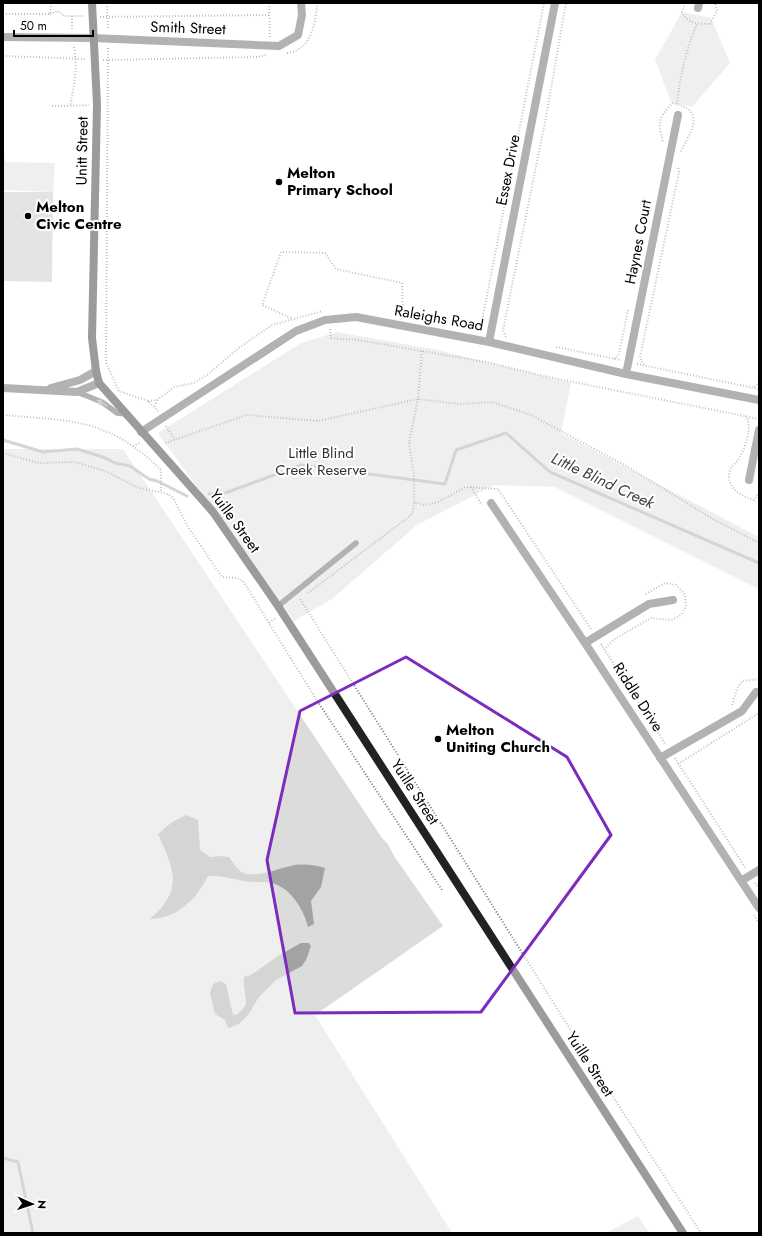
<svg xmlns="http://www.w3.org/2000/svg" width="762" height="1236" font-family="Jost,sans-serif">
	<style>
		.green { fill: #dcdcdc }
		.water { fill: #a3a3a3 }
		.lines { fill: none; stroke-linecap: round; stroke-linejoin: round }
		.stream { stroke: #a3a3a3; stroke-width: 3 }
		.building { fill: #c4c4c4 }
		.path { stroke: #777; stroke-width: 2; stroke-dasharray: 1 2; stroke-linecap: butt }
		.lane { stroke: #555; stroke-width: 5.5 }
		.street { stroke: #555; stroke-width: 8 }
		.secondary { stroke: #222; stroke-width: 8 }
		.oneway { fill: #999 }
		.marked { fill: none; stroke: #7b2cbf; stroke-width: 3; stroke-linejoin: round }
		.poi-dot { fill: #000; stroke: #fff; stroke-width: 1.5 }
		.labels { text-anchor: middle; stroke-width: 4; stroke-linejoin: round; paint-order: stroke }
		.street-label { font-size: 15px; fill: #000; stroke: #fff }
		.poi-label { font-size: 15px; font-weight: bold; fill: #000; stroke: #fff; text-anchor: start }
		.park-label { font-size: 15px; fill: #333; stroke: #fff }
		.water-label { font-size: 16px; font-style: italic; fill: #444; stroke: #fff }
	</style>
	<rect width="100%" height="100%" fill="#fff"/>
	<path class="green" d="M682 12 711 18 730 63 692 107 671 102 655 60Z
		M3 154 6 162 55 163 53 192 3 190Z
		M337 332 438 350 571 383 561 433 759 537V589L555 487 494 485 417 525 332 599 294 621 158 433 301 343Z
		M3 449H123L382 838 388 844 394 856 443 926 315 1015 452 1233H3Z
		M638 1216 649 1233H606Z"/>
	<path class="water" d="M186 815 198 820 200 850 210 857 220 856 229 857C234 864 239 873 247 874 261 876 277 869 291 866 301 863 315 865 325 868L321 887 311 901 314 924 308 927C304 910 291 888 272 883 264 881 253 883 244 881 232 879 220 875 208 876 197 899 176 919 150 919 184 889 174 870 158 834L172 822Z
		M301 943H309L311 946 306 960 302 966 276 980 259 997 248 1015 239 1024 229 1028 227 1026 225 1020 215 1014 210 993 213 984 220 981 226 984 233 1015 238 1014 246 1005C246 995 243 986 244 977L251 975 278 956Z"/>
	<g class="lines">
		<path class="stream" d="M3 440 43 452 77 449 103 457 115 463 130 466 149 479 157 481 187 496
			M209 494 225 493 301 465 445 484 456 450 506 433 550 472 759 563
			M3 1158 18 1162 33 1233"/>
	</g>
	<path class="building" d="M3 192H53L52 282 3 281Z"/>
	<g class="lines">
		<path class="path" d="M107 3 108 30
			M269 3 270 38
			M685 3 682 12C688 24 698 24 710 24L717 11 715 3
			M3 14H50L51 3
			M50 14 58 11 64 16H84
			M72 16V29
			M100 17 269 15
			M74 47C78 67 74 86 70 106L89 105
			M108 48 106 363 119 391 148 401 158 411
			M287 53C311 51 316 23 317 3
			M3 56 87 59
			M103 60 258 57 266 55
			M677 104C680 77 686 49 697 24
			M52 106H70
			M663 141C657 123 659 116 673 103 708 111 690 132 680 153
			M291 318 262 305 281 252 325 253 336 269 402 283 403 316
			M330 329 331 338 358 340 491 363 548 377 759 419
			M477 330 481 326 544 3
			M506 337 503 330 546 117 566 3
			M556 347 621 360
			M422 351 418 399 409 443 414 475V502L424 505 438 502 466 487 498 489 591 629
			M614 359 619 354 628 310
			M637 364 759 389
			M644 365 640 357 679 172 678 166
			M754 387 759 382
			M157 400 174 387 194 383 207 375 240 347 272 325 323 311
			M148 401 157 400 155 406
			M3 415C72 421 108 418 161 470V492
			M746 416C753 427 745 449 738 460 736 463 731 466 730 470 725 487 740 496 754 500L759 493
			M166 426 175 440
			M165 443 247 415 318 421 418 399 460 404 492 402 531 415 628 467 713 519 759 543
			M133 446 140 443
			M3 453 38 463 75 462 108 472 136 487 168 494 173 498 188 527 222 577 237 578 243 581 316 699 442 890
			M471 487 482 505
			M308 593 410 516 413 511 414 502
			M300 599 590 1061 701 1233
			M269 623 276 618
			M601 644 666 745
			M604 650 613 640 651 618 672 620 681 615 686 606 685 595 676 585 665 583 644 595
			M732 705 737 689 742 681 759 679
			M675 758 746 869
			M678 764 759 713
			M755 883 759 888
			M754 915 759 923"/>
		<path class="lane" d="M77 392 102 402 117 413 125 414
			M278 606 356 543"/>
		<path class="street" d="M698 8 699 3
			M3 37 93 38 279 46 298 35 302 15 301 3
			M489 342 555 3
			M626 374 678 115
			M3 388 77 392 99 383
			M51 388 80 380 96 371
			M141 432 296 331 325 320 356 317 489 342 626 374 759 400
			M749 480 759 430
			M491 503 585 643 759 908
			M585 643 649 604 673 600
			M660 758 742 711 756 692
			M741 881 759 870"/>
		<path class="secondary" d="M92 3 97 105 92 338 96 371 99 383 213 512 278 606 683 1233"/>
	</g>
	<defs><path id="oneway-solid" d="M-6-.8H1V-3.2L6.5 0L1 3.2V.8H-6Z"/></defs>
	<use class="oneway" href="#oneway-solid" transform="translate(102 403) rotate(-150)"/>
	<path d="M0 0H762V1236H0ZM406 657 567 757 611 835 481 1012 295 1013 267 860 300 711Z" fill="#fff" fill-opacity=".55" fill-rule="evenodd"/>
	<path class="marked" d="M406 657 567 757 611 835 481 1012 295 1013 267 860 300 711Z"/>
	<g class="poi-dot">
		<circle cx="279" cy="182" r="4"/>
		<circle cx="28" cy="216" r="4"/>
		<circle cx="438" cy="739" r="4"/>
	</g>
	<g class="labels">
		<g class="street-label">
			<text transform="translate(188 28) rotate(2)" y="5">Smith Street</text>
			<text transform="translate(82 151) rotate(-89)" y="5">Unitt Street</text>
			<text transform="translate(508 170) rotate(-79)" y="5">Essex Drive</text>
			<text transform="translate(638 242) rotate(-79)" y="5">Haynes Court</text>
			<text transform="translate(439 318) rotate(10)" y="5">Raleighs Road</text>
			<text transform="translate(235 521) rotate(54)" y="5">Yuille Street</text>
			<text transform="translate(638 697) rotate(57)" y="5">Riddle Drive</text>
			<text transform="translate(415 792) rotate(57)" y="5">Yuille Street</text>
			<text transform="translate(590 1064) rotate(57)" y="5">Yuille Street</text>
		</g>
		<g class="poi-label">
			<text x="287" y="178">Melton<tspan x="287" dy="17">Primary School</tspan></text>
			<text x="36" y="212">Melton<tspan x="36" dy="17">Civic Centre</tspan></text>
			<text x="446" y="735">Melton<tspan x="446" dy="17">Uniting Church</tspan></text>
		</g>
		<g class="park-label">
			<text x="321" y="458">Little Blind<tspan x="321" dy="17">Creek Reserve</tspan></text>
		</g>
		<g class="water-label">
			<text transform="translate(603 480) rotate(25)" y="6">Little Blind Creek</text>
		</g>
	</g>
	<rect width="762" height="1236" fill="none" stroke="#000000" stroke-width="8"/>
	<g transform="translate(32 1204) rotate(93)" stroke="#ffffff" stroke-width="3" paint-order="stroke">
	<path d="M0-3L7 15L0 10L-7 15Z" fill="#000000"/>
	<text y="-6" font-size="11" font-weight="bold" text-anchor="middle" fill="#000000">N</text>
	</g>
	<path d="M14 30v6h79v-6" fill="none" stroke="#000000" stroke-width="2"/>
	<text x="20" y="30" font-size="12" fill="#000000" stroke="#ffffff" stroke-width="3" paint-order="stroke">50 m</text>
</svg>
